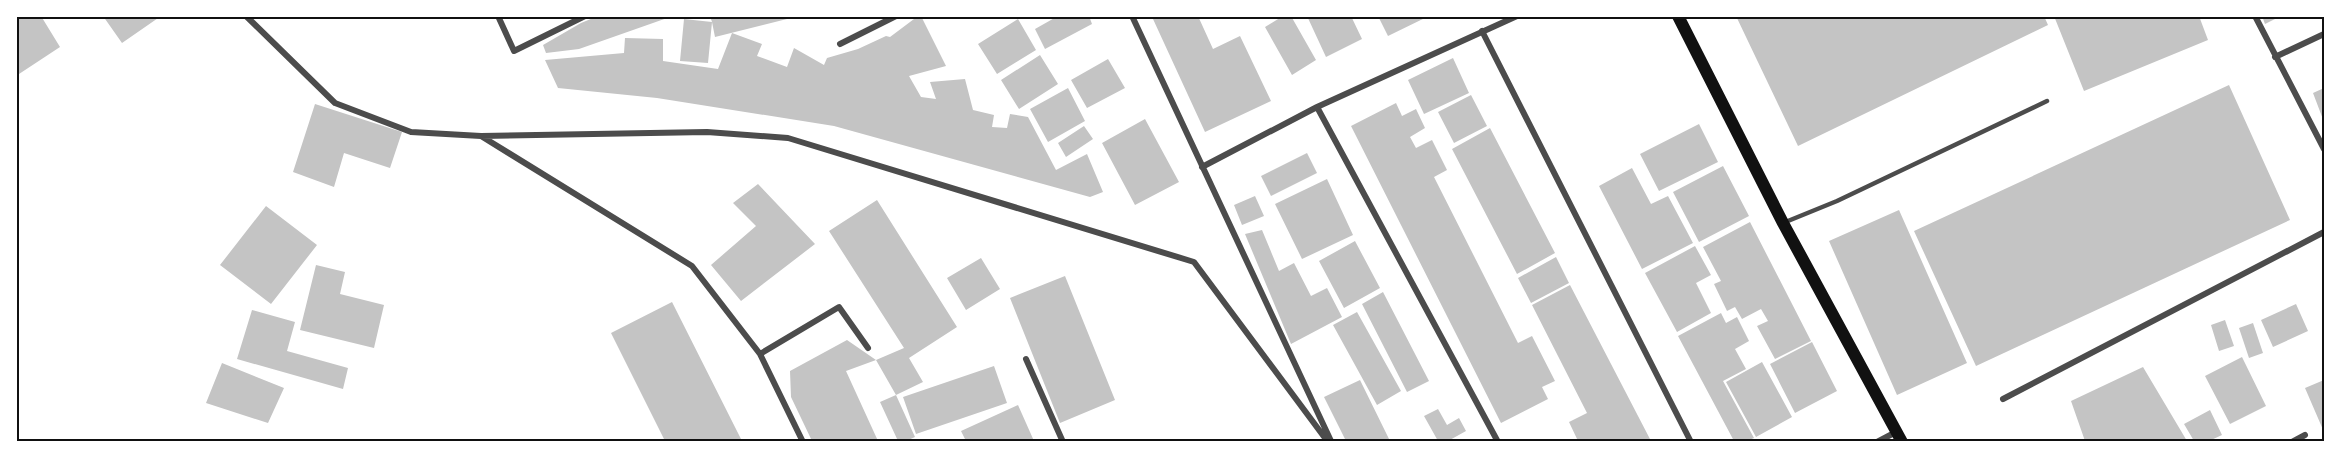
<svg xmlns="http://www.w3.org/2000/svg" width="2341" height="458" font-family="Inter,sans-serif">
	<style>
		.building { fill: #c4c4c4 }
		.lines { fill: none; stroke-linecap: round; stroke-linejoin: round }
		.service { stroke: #4c4c4c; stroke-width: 4.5 }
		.minor { stroke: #4c4c4c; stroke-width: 6 }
		.secondary { stroke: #111; stroke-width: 12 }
		.neatline { fill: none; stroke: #111; stroke-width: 2 }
	</style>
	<rect width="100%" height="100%" fill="#fff"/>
	<path class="building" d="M16 16H41L60 47 19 74 16 69Z
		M103 16H161L122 43Z
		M598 16H670V17L579 49 546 53 543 45 581 23Z
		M710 16H795V17L715 37 712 22 708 63 680 61 684 19 712 22Z
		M918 16H921L946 66 909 76 921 97 936 99 930 82 965 79 973 110 994 115 992 127 1007 128 1010 114 1028 117 1056 170 1087 154 1103 192 1090 197 834 126 657 98 558 88 545 60 624 53 625 38 663 39V61L718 69 732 33 762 44 757 56 787 67 794 48 824 65 827 58 858 49 886 36 890 37Z
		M1058 16H1089L1092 24 1045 49 1035 29Z
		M1157 16H1198L1213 49 1240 36 1271 101 1205 132 1153 19Z
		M1283 16H1291L1316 60 1292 75 1265 27Z
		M1307 16H1351L1362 39 1326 57Z
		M1378 16H1429L1388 36Z
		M1736 16H2044L2048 25 1798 146Z
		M2054 16H2199L2208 40 2084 91Z
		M2262 16H2281L2265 24Z
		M1018 19 1036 50 997 74 978 44Z
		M1040 55 1058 84 1019 109 1001 80Z
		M1453 58 1469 93 1424 114 1408 80Z
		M1108 59 1125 88 1087 108 1071 80Z
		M2229 85 2290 220 1976 366 1914 231Z
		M1068 88 1085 121 1048 142 1030 109Z
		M2324 88V122L2313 93Z
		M1471 95 1487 126 1454 143 1438 112Z
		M1396 103 1402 116 1416 109 1425 128 1410 137 1416 148 1432 140 1447 170 1434 177 1518 343 1532 336 1555 381 1542 387 1548 399 1501 423 1351 126Z
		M315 104 402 132 390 168 344 153 334 187 293 172Z
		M1145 119 1179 182 1135 205 1102 143Z
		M1699 124 1718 162 1659 191 1640 154Z
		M1084 126 1093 139 1066 157 1058 143Z
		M1490 128 1555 253 1517 274 1452 149Z
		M1307 153 1317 173 1271 196 1261 176Z
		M1723 166 1749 216 1699 242 1673 192Z
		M1632 168 1651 204 1668 196 1693 243 1642 269 1599 186Z
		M1327 179 1353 235 1302 259 1275 204Z
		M758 184 815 244 741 301 711 265 756 226 733 203Z
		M1255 196 1264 216 1242 225 1234 205Z
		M877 200 957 327 909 358 923 382 896 395 876 360 904 348 829 231Z
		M266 206 317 245 271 304 220 265Z
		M1899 210 1967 363 1897 395 1829 241Z
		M1750 222 1811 341 1775 359 1757 326 1768 321 1761 309 1742 319 1735 307 1727 311 1714 284 1721 281 1703 247Z
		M1262 230 1279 271 1294 263 1311 296 1327 288 1342 317 1291 344 1245 234Z
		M1355 241 1380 288 1344 308 1319 261Z
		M1695 246 1711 275 1696 283 1711 313 1677 332 1645 273Z
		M1556 257 1569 283 1531 303 1518 278Z
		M981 258 1000 289 966 310 947 278Z
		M316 265 345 272 340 294 384 305 374 348 300 330Z
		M1065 276 1115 400 1060 423 1010 298Z
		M1570 285 1651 441H1578L1569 422 1587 413 1532 305Z
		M1383 292 1429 381 1407 392 1362 304Z
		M672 302 742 441H665L611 333Z
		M2296 304 2308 331 2273 347 2261 320Z
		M252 310 295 322 287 351 348 368 343 389 237 359Z
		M1357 312 1401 391 1377 405 1333 325Z
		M1721 313 1726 323 1737 317 1749 341 1735 349 1746 369 1723 381 1754 438 1747 441H1734L1678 336Z
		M2225 320 2234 346 2219 351 2211 325Z
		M2253 323 2263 353 2249 358 2239 328Z
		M847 340 876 360 846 371 878 441H812L791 397 790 371Z
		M1812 342 1837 391 1795 413 1770 364Z
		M2242 357 2266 406 2230 424 2205 376Z
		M1762 362 1792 417 1756 437 1726 382Z
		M222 363 284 388 268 423 206 403Z
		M994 366 1007 403 916 434 903 397Z
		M2143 367 2187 441H2085L2071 401Z
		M1360 380 1390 441H1346L1324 397Z
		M2324 380V432L2305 388Z
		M896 395 915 437 906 441H898L880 402Z
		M1018 405 1034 441H966L961 431Z
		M1438 409 1447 425 1459 418 1466 431 1448 441H1438L1424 416Z
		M2210 410 2222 435 2209 441H2194L2184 424Z"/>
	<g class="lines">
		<path class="service" d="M1783 223 1837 201 2047 101"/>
		<path class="minor" d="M246 16 335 103 411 132 481 136 692 266 760 354 803 442
			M498 16 514 51 585 16
			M1132 16 1331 441
			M2255 16 2324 149
			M1482 31 1691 442
			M840 44 896 16
			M2275 57 2324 34
			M1317 107 1498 442
			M481 136 707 132 788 138 1194 262 1328 442
			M1202 167 1317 107 1517 16
			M760 354 839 307 868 348
			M1026 359 1063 442
			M2003 399 2324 232
			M1877 442 1896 432
			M2292 442 2305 435"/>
		<path class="secondary" d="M1678 16 1783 223 1902 442"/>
	</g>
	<rect width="2341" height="458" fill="none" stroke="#ffffff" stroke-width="36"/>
	<rect x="18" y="18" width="2305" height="422" class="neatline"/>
</svg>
